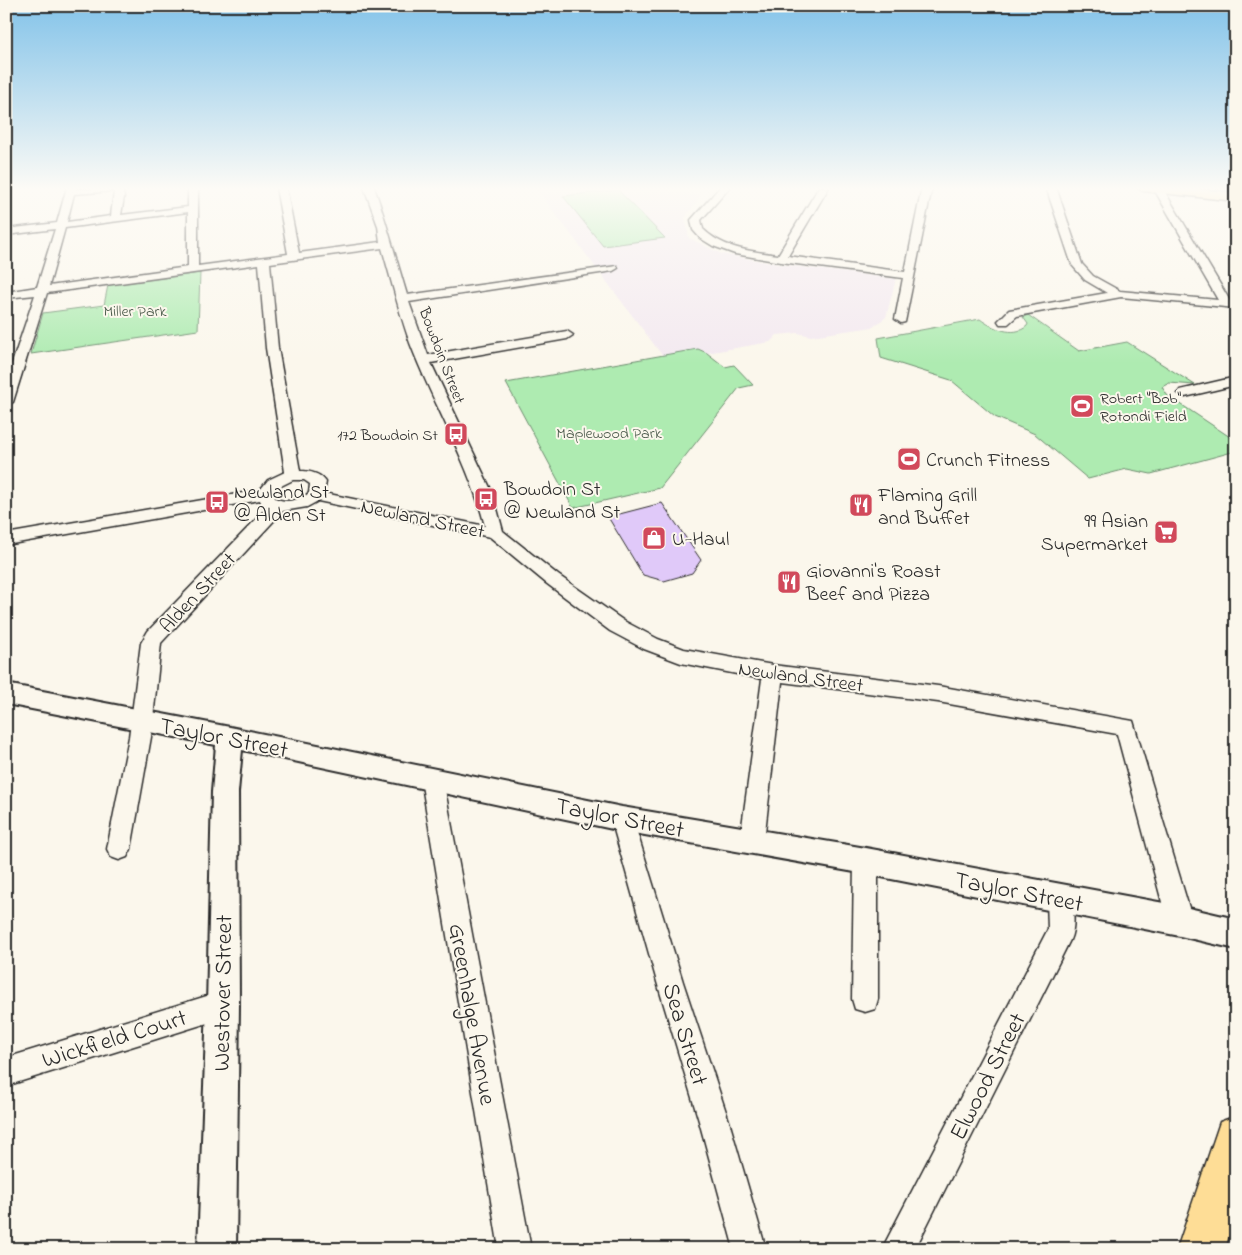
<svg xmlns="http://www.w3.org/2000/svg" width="1242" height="1255" font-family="'Indie Flower',sans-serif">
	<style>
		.built { fill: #f3e9f0 }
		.green { fill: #aeebb1; stroke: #6c8b6e }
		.building { fill: #e0c9f9; stroke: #2b2b2b }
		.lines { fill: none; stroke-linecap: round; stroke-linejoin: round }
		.minor-casing { stroke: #2b2b2b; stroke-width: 3 }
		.tertiary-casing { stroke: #2b2b2b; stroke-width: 4 }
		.primary-casing { stroke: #2b2b2b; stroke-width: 3 }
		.minor { fill: #fbf7ec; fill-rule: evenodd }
		.tertiary { fill: #fbf7ec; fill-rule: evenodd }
		.primary { fill: #fedd96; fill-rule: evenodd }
		.labels { text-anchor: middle; stroke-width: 4; stroke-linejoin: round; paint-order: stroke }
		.far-park-label { font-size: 16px; fill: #4c5b4c; stroke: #fbf7ec }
		.far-street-label { font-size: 16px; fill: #2b2b2b; stroke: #fbf7ec }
		.far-poi-label { font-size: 16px; fill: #2b2b2b; stroke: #fbf7ec; text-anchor: start }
		.poi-label { font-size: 20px; fill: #2b2b2b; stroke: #fbf7ec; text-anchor: start }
		.street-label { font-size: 20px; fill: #2b2b2b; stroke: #fbf7ec }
		.near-street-label { font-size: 24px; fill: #2b2b2b; stroke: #fbf7ec }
	</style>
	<rect width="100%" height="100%" fill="#fbf7ec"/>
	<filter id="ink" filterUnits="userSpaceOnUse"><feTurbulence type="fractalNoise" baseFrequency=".02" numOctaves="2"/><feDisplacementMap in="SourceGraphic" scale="10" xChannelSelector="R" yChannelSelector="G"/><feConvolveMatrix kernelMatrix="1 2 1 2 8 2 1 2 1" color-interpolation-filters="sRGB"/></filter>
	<g filter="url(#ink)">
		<path class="built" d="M537 187H645L701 195 685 218 689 238 722 254 777 264 896 279 886 317 873 327 811 336 798 333 777 335 770 342 707 353 698 350 662 355 536 188Z"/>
		<path class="green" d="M618 190 665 238 603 246 563 196Z
			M200 273 198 330 31 354 43 313 104 305 108 285Z
			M1028 315 1079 351 1127 342 1195 385 1169 383 1162 387 1167 395 1236 441V451L1151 474 1127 469 1088 479 1035 434 995 417 951 380 881 358 878 338 980 319C992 328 1014 338 1027 326L1028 324 1023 317Z
			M698 349 707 353 725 367 734 365 753 385 739 388 660 488 573 508 506 383Z"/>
		<path class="building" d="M662 503 701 560 692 573 664 581 643 575 608 517Z"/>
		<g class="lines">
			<g class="minor-casing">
				<path id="minor" d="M67 187H77L76 189 122 187 124 197 121 215 188 207V187H198V266L288 254 276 187H286L299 253 380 242 378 226 364 187H374C387 223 396 259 407 295L617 266 618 268 613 271 409 302 428 355 567 331 573 335 567 339 431 363 493 494 503 531 558 575 624 621 658 639 684 649 773 665 938 686 1133 721 1193 921 1189 930 1180 933 1171 930 1167 921 1117 734 938 702 782 682 764 841 760 849 752 852 744 849 740 841 762 679 681 663 644 649 610 631 546 583 490 537 318 501 307 507 283 511 161 643 151 737 131 849 127 857 119 860 111 857 107 849 129 737 141 643 148 631 268 507 262 505 260 500 6 545V534L260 490 268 480 285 472 266 348 259 264 47 293 13 402 6 406V381L35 295 6 298V292L37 287 55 229 6 235V229L57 223ZM114 191 111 216 67 222 74 194ZM188 212V267L49 286 65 228ZM382 248C391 279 399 312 410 343 433 404 469 462 485 526L324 493 326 482C320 473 310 471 300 471L278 348 270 263ZM293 480H304L310 484 309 493C299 500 287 504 275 498L274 494 279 487Z
					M720 187H730L701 220 703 229C723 249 751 251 778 255L819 187H829L788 256 905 272 922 187H932L905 322 901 323 895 319 903 278 781 262 735 254 713 246 700 238 693 230 691 220Z
					M1046 187H1056L1082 264 1093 276 1120 291 1218 300 1154 189 1156 187H1162L1230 301H1236V308L1121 297 1017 316 1008 324H1000L998 321 1009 310 1107 293 1085 280 1072 265Z
					M1236 377V385L1185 397 1178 393 1180 390Z
					M432 769 440 772 443 779 531 1249H499L421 779 424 772Z
					M622 809 630 812 633 819 683 982 729 1121 766 1249H734L699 1121 657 982 611 819 614 812Z
					M866 850 874 853 878 861V999L875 1009 865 1012 855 1009 852 999 854 861 858 853Z
					M1059 887 1068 891C1074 905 1076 926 1070 940L915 1249H882L1048 929 1047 899 1050 891Z
					M223 991 233 995 237 1005 233 1015 6 1086V1058Z"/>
			</g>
			<g class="tertiary-casing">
				<path id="tertiary" d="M6 684 230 727 622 807 866 848 1180 906 1236 919V949L1180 936 866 874 622 831 242 750 238 792 239 1005 236 1249H198L207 1005 212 792 216 745 6 704Z"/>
			</g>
			<g class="primary-casing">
				<path id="primary" d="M1136 187H1180L1236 193V201L1143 191Z
					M1236 1116V1212L1225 1249H1177L1220 1122Z"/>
			</g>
			<use href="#minor" class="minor"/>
			<use href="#tertiary" class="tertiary"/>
			<use href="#primary" class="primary"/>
		</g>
	</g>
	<linearGradient id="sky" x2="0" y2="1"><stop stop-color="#83c3e9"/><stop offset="0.52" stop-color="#fdfbf6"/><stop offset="1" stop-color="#fdfbf6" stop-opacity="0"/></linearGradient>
	<rect width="1242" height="363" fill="url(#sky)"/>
	<defs>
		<g id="stadium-square" transform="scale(1.25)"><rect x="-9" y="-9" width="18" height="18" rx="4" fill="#d1495b" stroke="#fbf7ec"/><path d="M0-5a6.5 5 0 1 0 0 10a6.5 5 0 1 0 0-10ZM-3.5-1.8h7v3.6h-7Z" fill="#fff"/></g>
		<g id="bus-square" transform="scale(1.25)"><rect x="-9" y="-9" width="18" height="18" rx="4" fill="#d1495b" stroke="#fbf7ec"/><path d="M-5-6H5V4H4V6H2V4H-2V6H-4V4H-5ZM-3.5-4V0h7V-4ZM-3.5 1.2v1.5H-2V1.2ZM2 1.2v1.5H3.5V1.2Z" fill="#fff"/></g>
		<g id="restaurant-square" transform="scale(1.25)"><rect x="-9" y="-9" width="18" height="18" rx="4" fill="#d1495b" stroke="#fbf7ec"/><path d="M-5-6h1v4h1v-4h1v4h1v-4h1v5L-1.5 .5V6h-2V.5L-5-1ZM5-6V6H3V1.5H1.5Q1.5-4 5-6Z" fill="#fff"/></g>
		<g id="supermarket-square" transform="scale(1.25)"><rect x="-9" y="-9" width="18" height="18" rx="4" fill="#d1495b" stroke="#fbf7ec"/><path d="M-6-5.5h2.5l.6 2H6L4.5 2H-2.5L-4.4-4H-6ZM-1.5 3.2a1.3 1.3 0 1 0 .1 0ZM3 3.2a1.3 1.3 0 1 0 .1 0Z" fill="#fff"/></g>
		<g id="shop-square" transform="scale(1.25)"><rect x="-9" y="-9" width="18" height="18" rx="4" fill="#d1495b" stroke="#fbf7ec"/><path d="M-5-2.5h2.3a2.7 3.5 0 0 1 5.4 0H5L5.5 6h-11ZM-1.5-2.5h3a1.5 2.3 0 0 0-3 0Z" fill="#fff"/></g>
	</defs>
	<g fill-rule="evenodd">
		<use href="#stadium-square" x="1082" y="406"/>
		<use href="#bus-square" x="456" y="434"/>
		<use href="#stadium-square" x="909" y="459"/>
		<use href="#bus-square" x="486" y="499"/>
		<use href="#bus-square" x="217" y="502"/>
		<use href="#restaurant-square" x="861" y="505"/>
		<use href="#supermarket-square" x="1166" y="532"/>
		<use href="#shop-square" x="654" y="538"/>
		<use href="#restaurant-square" x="789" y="582"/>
	</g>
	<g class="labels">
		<g class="far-park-label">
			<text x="135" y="316">Miller Park</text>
			<text x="609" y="438">Maplewood Park</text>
		</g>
		<g class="far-street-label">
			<text transform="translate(443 355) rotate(69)" y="6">Bowdoin Street</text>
		</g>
		<g class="far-poi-label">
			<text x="1100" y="403">Robert "Bob"<tspan x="1100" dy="18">Rotondi Field</tspan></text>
			<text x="438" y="440" text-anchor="end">172 Bowdoin St</text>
		</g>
		<g class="poi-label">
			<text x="926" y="466">Crunch Fitness</text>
			<text x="504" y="495">Bowdoin St<tspan x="504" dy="23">@ Newland St</tspan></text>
			<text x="234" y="498">Newland St<tspan x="234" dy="23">@ Alden St</tspan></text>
			<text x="878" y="501">Flaming Grill<tspan x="878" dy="23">and Buffet</tspan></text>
			<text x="1148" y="527" text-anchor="end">99 Asian<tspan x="1148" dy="23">Supermarket</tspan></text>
			<text x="672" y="545">U-Haul</text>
			<text x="806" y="577">Giovanni's Roast<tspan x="806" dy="23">Beef and Pizza</tspan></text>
		</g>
		<g class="street-label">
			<text transform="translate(423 518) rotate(12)" y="7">Newland Street</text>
			<text transform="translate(197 592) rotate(-47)" y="7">Alden Street</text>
			<text transform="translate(801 676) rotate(8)" y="7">Newland Street</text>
		</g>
		<g class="near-street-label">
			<text transform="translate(224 737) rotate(11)" y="8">Taylor Street</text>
			<text transform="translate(620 817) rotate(11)" y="8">Taylor Street</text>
			<text transform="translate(1019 891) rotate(11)" y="8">Taylor Street</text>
			<text transform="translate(222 993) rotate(-89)" y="8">Westover Street</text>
			<text transform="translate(473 1014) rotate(80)" y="8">Greenhalge Avenue</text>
			<text transform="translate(686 1034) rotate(73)" y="8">Sea Street</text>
			<text transform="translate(114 1038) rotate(-17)" y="8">Wickfield Court</text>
			<text transform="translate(987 1076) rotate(-63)" y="8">Elwood Street</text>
		</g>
	</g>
	<rect width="1242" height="1255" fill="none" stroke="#fbf7ec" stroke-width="25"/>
	<rect x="12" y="12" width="1217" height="1230" fill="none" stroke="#2b2b2b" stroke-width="2" filter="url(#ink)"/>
</svg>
